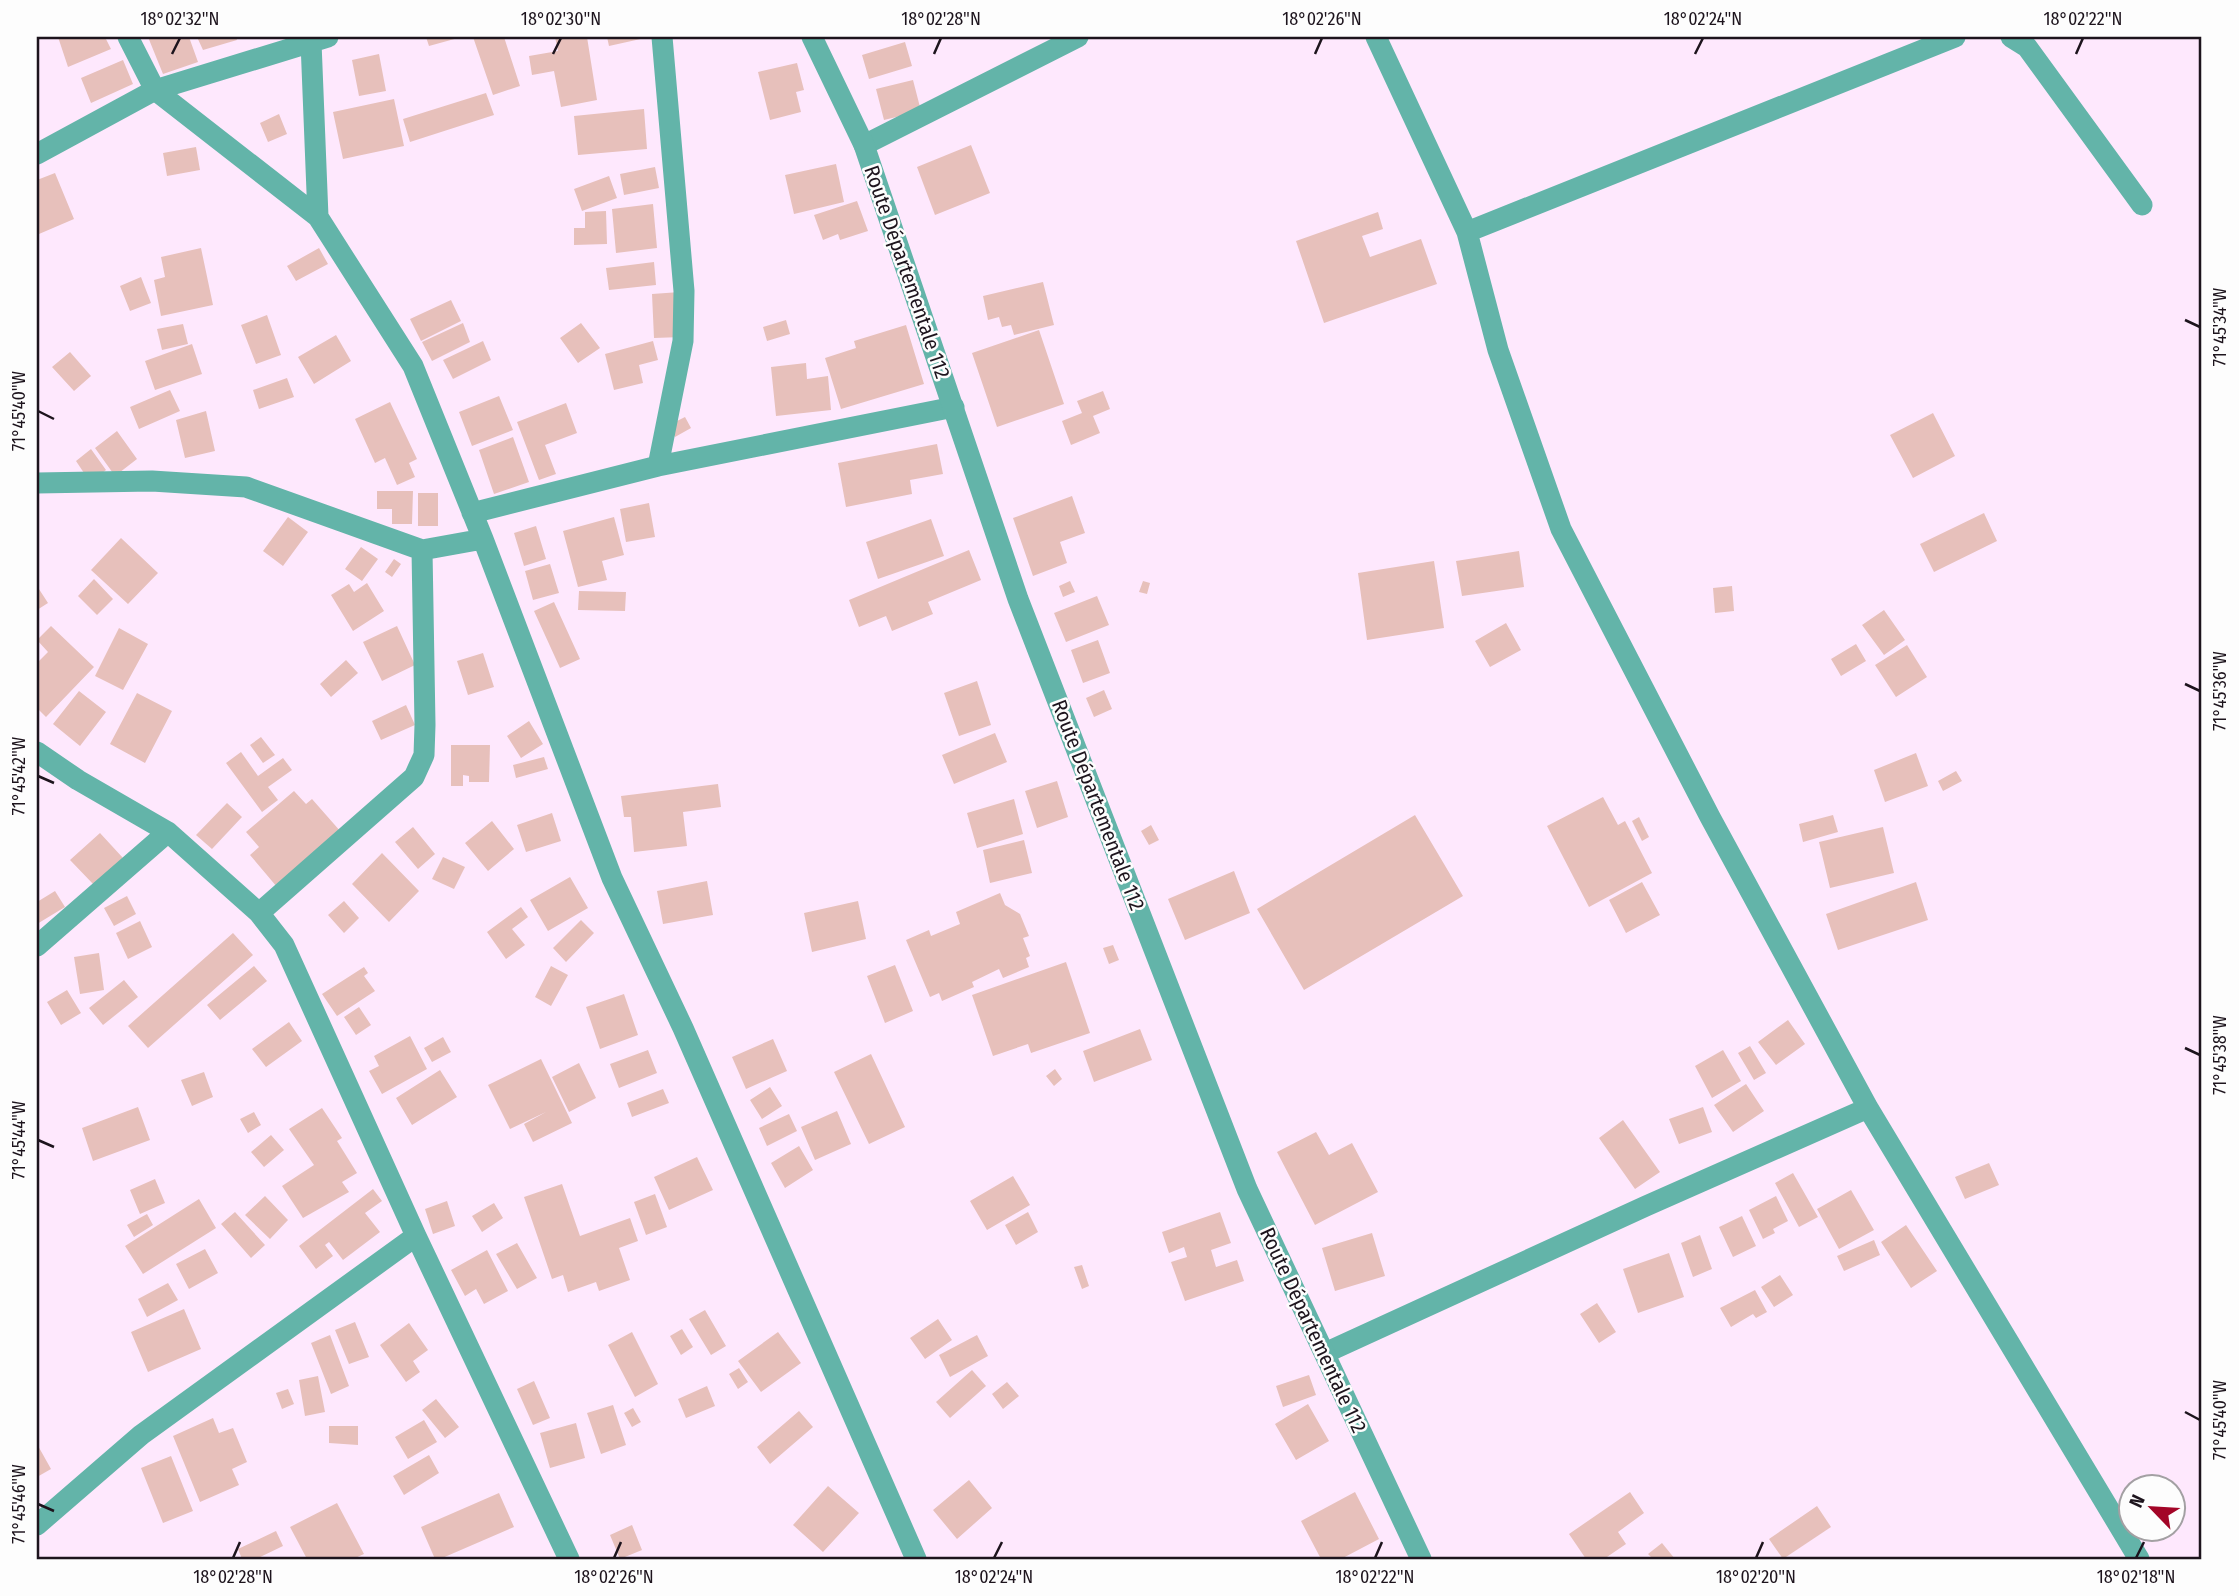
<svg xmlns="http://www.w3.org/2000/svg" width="2239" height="1596" font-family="'Fira Sans Condensed',sans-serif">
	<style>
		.building { fill: #e7c0bb }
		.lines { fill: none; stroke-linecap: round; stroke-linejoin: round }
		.minor { stroke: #63b4a9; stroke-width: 21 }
		.tertiary { stroke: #63b4a9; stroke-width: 21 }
		.ticks { fill: none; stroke: #1d141d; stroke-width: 2.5 }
		.labels { text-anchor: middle; stroke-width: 5; stroke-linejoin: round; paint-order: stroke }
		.street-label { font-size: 21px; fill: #1d141d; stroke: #fdfdfd }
		.neatline { fill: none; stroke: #1d141d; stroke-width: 2.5 }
		.ticks-label { font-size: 18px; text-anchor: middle; fill: #1d141d }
	</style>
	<rect width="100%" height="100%" fill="#fee8fd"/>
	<path class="building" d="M58 37H105L111 49 68 67Z
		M148 37H189L198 62 163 74Z
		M197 37H236L237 40 203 50Z
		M426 37H458V38L429 46Z
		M473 37H504L520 86 493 95Z
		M555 37H587L597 100 561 107 554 71 532 75 529 56 558 51Z
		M607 37H645V38L609 46Z
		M905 42 912 66 869 79 862 55Z
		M379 54 386 91 359 96 352 60Z
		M123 60 133 84 91 103 81 78Z
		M797 63 804 90 796 92 801 112 770 120 758 72Z
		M913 80 921 111 884 120 876 89Z
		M486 93 494 115 410 142 403 119Z
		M394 99 404 146 343 159 333 112Z
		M644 109 647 149 578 155 574 116Z
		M279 114 287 134 268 142 260 123Z
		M971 145 990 193 935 215 917 167Z
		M196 147 200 170 167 176 163 153Z
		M836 164 844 202 794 214 785 175Z
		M655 167 659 188 624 195 620 174Z
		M55 173 74 219 39 234 37 229V180Z
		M609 176 617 198 582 211 574 189Z
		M857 201 868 231 840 240 838 234 823 240 814 215Z
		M653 204 657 248 616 253 612 209Z
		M606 211 607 244 574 245V228H585V212Z
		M1378 212 1383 229 1362 236 1370 257 1421 239 1437 284 1324 323 1296 241Z
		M201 248 213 305 161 316 154 280 165 277 161 257Z
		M319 248 328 264 296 281 287 266Z
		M654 262 656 285 609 290 606 268Z
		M141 277 151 303 130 311 120 286Z
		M1043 282 1054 325 1014 335 1011 325 1002 327 999 317 988 320 983 296Z
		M680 292 682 337 654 338 652 294Z
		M451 300 461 321 421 341 410 319Z
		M267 315 281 355 256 364 241 325Z
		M786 320 790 334 767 341 763 327Z
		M463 323 470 342 432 361 422 342Z
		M581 323 600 348 578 363 560 338Z
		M183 324 188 344 162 350 157 329Z
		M906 325 924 384 841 409 825 358 856 348 854 341Z
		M1039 330 1064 404 997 427 972 353Z
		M336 335 351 361 314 384 298 357Z
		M483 341 491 360 453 379 443 360Z
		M653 341 658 360 639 365 643 383 614 390 605 354Z
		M192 344 202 374 155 390 145 361Z
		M70 352 91 376 74 391 52 367Z
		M806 363 807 379 828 376 831 410 776 416 771 367Z
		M287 378 294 397 259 409 253 390Z
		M170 390 180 411 139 429 130 407Z
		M1103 391 1110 409 1093 416 1100 433 1071 445 1062 421 1082 413 1077 401Z
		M499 396 513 430 472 446 459 412Z
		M390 402 417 459 409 463 415 477 397 485 385 458 375 463 355 419Z
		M566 403 577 433 545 445 556 474 539 480 517 422Z
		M206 411 215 451 185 458 176 420Z
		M1933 413 1955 456 1913 478 1890 435Z
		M685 417 691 428 675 437 669 425Z
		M117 431 137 459 115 476 95 448Z
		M513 437 529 482 494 494 479 450Z
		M937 444 943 474 910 480 912 494 846 507 838 463Z
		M91 449 106 470 90 482 76 461Z
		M377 491H413L412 524H392V509H377Z
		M418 493H438V526H418Z
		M1072 496 1085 533 1060 542 1067 563 1033 576 1013 518Z
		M649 503 655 537 626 542 620 509Z
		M1984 513 1997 541 1934 572 1920 544Z
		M288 517 308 532 283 566 263 551Z
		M614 517 624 555 602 561 607 580 578 587 563 531Z
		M931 519 944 556 878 579 866 542Z
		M536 526 546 559 524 566 514 533Z
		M121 538 158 573 128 604 91 570Z
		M361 547 378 559 362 581 345 569Z
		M969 550 981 580 928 602 933 614 892 631 886 616 859 627 849 600Z
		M1519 551 1524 587 1462 596 1456 561Z
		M394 559 401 564 392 577 385 572Z
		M1434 561 1444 628 1367 640 1358 573Z
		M550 564 559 593 533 600 525 571Z
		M94 579 113 599 97 615 78 596Z
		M1070 581 1075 592 1063 597 1059 586Z
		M1143 581 1150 583 1147 594 1139 592Z
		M367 583 384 611 353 631 331 595 349 584 354 592Z
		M37 586 48 603 37 610Z
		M1732 586 1734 611 1715 613 1713 588Z
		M579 591 626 592 625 611 578 610Z
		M1097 596 1109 625 1066 642 1054 613Z
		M554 602 580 659 560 668 534 611Z
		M1884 610 1905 640 1884 655 1862 625Z
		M1506 623 1521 650 1490 667 1475 641Z
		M51 626 94 667 46 717 37 708V663L48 652 37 640Z
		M397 626 415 665 382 681 363 642Z
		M119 628 148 644 123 690 95 676Z
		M1098 640 1110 673 1083 683 1071 650Z
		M1856 644 1866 661 1841 676 1831 659Z
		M1907 645 1927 677 1896 697 1875 665Z
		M483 653 494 687 468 695 457 661Z
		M346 660 358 673 331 697 320 684Z
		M977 681 991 725 959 736 944 693Z
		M1104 690 1112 709 1094 717 1086 698Z
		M79 691 106 712 80 746 53 724Z
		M137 693 172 711 145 763 110 744Z
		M406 705 415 725 381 740 372 721Z
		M529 721 543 744 521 758 507 736Z
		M995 733 1007 762 954 784 942 755Z
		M261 737 275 755 263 763 250 745Z
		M451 745H490L489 782H469V776L463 775V786H451Z
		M241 752 258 776 283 758 292 770 268 787 278 800 262 812 226 763Z
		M1916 753 1928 786 1885 802 1874 770Z
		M544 757 548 769 516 778 513 765Z
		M1956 771 1962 781 1943 791 1938 781Z
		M1057 781 1068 817 1037 828 1025 791Z
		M718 784 721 807 683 812 687 846 634 852 631 817H624L621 796Z
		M294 791 306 804 312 799 341 832 277 887 250 855 259 847 246 832Z
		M1603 797 1618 825 1625 821 1652 873 1589 907 1547 826Z
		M1014 799 1023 834 977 848 967 813Z
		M227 803 242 817 212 849 196 835Z
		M552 813 561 841 526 852 517 825Z
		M1415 815 1463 896 1304 990 1257 909Z
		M1833 815 1838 832 1803 842 1799 824Z
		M1639 817 1649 837 1642 841 1632 821Z
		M492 821 514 849 488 871 465 843Z
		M1151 825 1159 840 1149 845 1141 831Z
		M413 827 435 854 418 869 395 842Z
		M1883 827 1894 873 1830 888 1819 842Z
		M100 833 123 858 94 885 70 860Z
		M1024 840 1032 873 990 883 983 850Z
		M382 853 419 891 389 922 352 884Z
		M443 857 465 867 454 889 432 879Z
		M1234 871 1250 913 1185 940 1168 899Z
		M570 877 588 908 548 931 530 900Z
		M707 881 713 915 663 924 657 891Z
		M1642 882 1660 915 1626 933 1609 900Z
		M1916 882 1928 920 1838 950 1826 914Z
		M55 891 65 907 37 924V902Z
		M1000 893 1005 905 1020 914 1029 936 1023 938 1030 956 1026 958 1029 967 1003 978 999 969 972 982 974 987 942 1001 939 993 930 997 906 940 929 930 931 936 960 924 956 912Z
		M127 896 136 914 114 926 104 908Z
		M344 901 359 918 344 933 328 915Z
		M858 901 866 939 812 952 804 913Z
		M521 907 528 917 512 929 525 945 506 959 487 932Z
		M581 920 594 933 566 962 553 948Z
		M140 921 152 947 128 959 116 933Z
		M233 933 253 955 148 1048 128 1026Z
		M1113 945 1119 960 1109 964 1103 948Z
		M99 953 104 990 80 994 74 957Z
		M1066 962 1090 1033 1031 1053 1028 1044 993 1056 972 995Z
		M895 965 913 1011 885 1023 867 976Z
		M254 966 267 981 220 1020 207 1005Z
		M551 966 568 975 551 1006 535 997Z
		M364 967 368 973 364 976 375 991 337 1016 322 994Z
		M124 980 138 997 103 1025 89 1008Z
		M67 990 81 1013 61 1025 47 1002Z
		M624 994 638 1035 600 1049 586 1007Z
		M359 1007 371 1025 356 1035 344 1017Z
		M1788 1020 1805 1044 1776 1065 1758 1042Z
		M289 1022 302 1041 266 1067 252 1049Z
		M1140 1029 1152 1060 1094 1082 1083 1051Z
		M410 1036 427 1069 382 1094 369 1071 379 1066 374 1056Z
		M443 1037 451 1052 432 1062 424 1048Z
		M773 1039 787 1071 746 1089 732 1057Z
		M1750 1046 1766 1073 1754 1080 1738 1053Z
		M648 1050 657 1073 619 1088 610 1064Z
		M1723 1050 1741 1081 1712 1098 1695 1066Z
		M871 1054 905 1127 869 1144 834 1072Z
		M541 1059 572 1123 533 1142 524 1124 546 1112 510 1129 488 1085Z
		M579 1063 596 1098 569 1112 552 1077Z
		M1055 1069 1062 1079 1054 1086 1046 1076Z
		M440 1070 457 1097 412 1125 396 1098Z
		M204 1072 213 1097 192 1106 181 1080Z
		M1746 1084 1764 1111 1733 1132 1714 1105Z
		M770 1087 782 1106 762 1119 750 1100Z
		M663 1089 669 1103 632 1117 627 1103Z
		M138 1107 150 1140 93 1161 82 1128Z
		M1703 1107 1712 1132 1679 1144 1669 1119Z
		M322 1108 342 1138 337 1141 357 1173 342 1182 349 1192 303 1218 282 1186 314 1165 289 1129Z
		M837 1111 851 1144 815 1160 801 1127Z
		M254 1112 261 1125 248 1133 240 1119Z
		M789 1114 797 1131 767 1146 759 1128Z
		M1623 1120 1660 1172 1635 1189 1599 1138Z
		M1316 1132 1329 1155 1352 1143 1378 1192 1315 1225 1277 1152Z
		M271 1135 284 1150 264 1167 251 1152Z
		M799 1146 813 1170 785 1188 771 1163Z
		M697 1157 713 1190 669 1210 654 1177Z
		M1989 1163 1999 1185 1965 1199 1955 1177Z
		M1793 1173 1818 1217 1799 1227 1775 1183Z
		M1013 1176 1030 1205 987 1230 970 1201Z
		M155 1179 165 1203 140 1214 130 1190Z
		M562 1184 580 1236 630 1218 638 1241 619 1248 630 1280 599 1291 596 1282 568 1292 563 1275 552 1279 524 1197Z
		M373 1189 382 1201 365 1213 380 1232 343 1260 329 1242 325 1245 333 1256 316 1269 299 1246Z
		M1851 1190 1874 1230 1839 1249 1817 1209Z
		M655 1194 667 1227 646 1235 634 1202Z
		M265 1196 288 1220 270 1239 245 1215Z
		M1776 1196 1788 1221 1773 1229 1775 1233 1763 1239 1749 1210Z
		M199 1199 216 1228 143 1274 125 1246Z
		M447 1201 455 1226 433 1234 425 1209Z
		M494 1203 503 1218 482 1232 472 1216Z
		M235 1212 265 1245 251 1258 221 1224Z
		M1028 1212 1038 1232 1016 1245 1005 1225Z
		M1220 1212 1231 1243 1211 1250 1216 1267 1237 1260 1244 1281 1185 1301 1171 1262 1187 1257 1184 1247 1169 1253 1162 1232Z
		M147 1214 153 1225 134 1237 127 1225Z
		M1742 1216 1756 1246 1733 1257 1719 1227Z
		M1906 1225 1937 1271 1911 1288 1881 1242Z
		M1372 1233 1385 1276 1335 1291 1322 1248Z
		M1700 1235 1712 1269 1693 1277 1681 1243Z
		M1874 1240 1880 1255 1844 1271 1837 1256Z
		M517 1243 537 1278 517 1289 496 1254Z
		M205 1249 218 1273 189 1289 176 1264Z
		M487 1250 508 1291 484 1304 476 1289 465 1296 451 1270Z
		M1669 1253 1684 1297 1638 1313 1623 1269Z
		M1082 1265 1089 1286 1082 1289 1074 1267Z
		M1780 1275 1793 1295 1774 1307 1761 1287Z
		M168 1283 178 1300 147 1317 138 1299Z
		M1755 1290 1767 1312 1756 1318 1753 1314 1731 1327 1720 1308Z
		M1597 1303 1616 1332 1599 1343 1580 1314Z
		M184 1309 201 1349 148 1372 131 1332Z
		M705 1310 726 1346 711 1355 689 1319Z
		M938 1319 952 1340 925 1359 910 1338Z
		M355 1322 369 1357 349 1364 335 1330Z
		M409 1323 428 1350 413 1361 420 1372 406 1382 380 1345Z
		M682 1329 693 1347 681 1355 670 1336Z
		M632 1332 658 1384 635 1397 608 1345Z
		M778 1332 801 1363 761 1392 738 1361Z
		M330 1335 349 1386 331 1394 311 1343Z
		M977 1335 988 1356 950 1377 939 1355Z
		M739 1368 748 1382 738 1389 729 1374Z
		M972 1370 986 1386 950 1418 936 1402Z
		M1309 1375 1316 1395 1283 1407 1276 1386Z
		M318 1376 325 1412 305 1416 299 1380Z
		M534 1381 550 1418 533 1425 517 1389Z
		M1007 1382 1019 1396 1003 1409 992 1394Z
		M707 1386 715 1406 686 1418 678 1399Z
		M288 1389 294 1404 282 1409 276 1393Z
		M436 1399 459 1427 445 1438 422 1410Z
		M1308 1404 1329 1441 1296 1460 1275 1424Z
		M613 1405 626 1445 601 1454 587 1413Z
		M633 1408 641 1422 632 1427 624 1413Z
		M799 1411 813 1427 770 1464 757 1447Z
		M213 1418 219 1433 233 1428 247 1462 232 1469 239 1485 200 1502 173 1436Z
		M424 1420 437 1442 408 1459 395 1437Z
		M576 1423 585 1458 550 1468 540 1433Z
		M329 1426H358V1445L329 1443Z
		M37 1444 51 1469 37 1477Z
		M429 1455 439 1473 404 1495 393 1476Z
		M171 1456 193 1511 163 1523 141 1468Z
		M969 1480 992 1508 957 1539 933 1510Z
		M828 1486 859 1513 823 1552 793 1525Z
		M1355 1492 1379 1539 1341 1559H1321L1301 1521Z
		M1630 1492 1644 1513 1618 1532 1626 1544 1604 1559H1586L1569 1534Z
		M499 1493 514 1527 440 1559H435L421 1527Z
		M337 1503 364 1554 353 1559H307L290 1527Z
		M1817 1506 1831 1527 1783 1559 1769 1539Z
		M632 1525 642 1550 620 1559 610 1535Z
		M276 1531 283 1546 256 1559H242L238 1549Z
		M1662 1543 1675 1559H1653L1648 1554Z"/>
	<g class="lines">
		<path class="minor" d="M128 37 155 90 318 217 413 366 483 539 612 878 683 1028 916 1559
			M1376 37 1467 232 1498 350 1561 529 1710 817 1868 1108 2139 1559
			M2011 37 2027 47 2142 205
			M311 42 318 217
			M864 145 1078 37
			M37 154 155 90 328 37
			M1467 232 1955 37
			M658 466 683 341 684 291 662 37
			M37 483 152 481 246 487 422 550
			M472 513 658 466 954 407
			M37 752 78 780 168 832 259 913 284 945 416 1236 569 1559
			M259 913 414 777 424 755 425 725 422 550 483 539
			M37 946 168 832
			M1325 1353 1646 1206 1868 1108
			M37 1525 141 1435 416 1236"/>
		<path class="tertiary" d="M812 37 864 145 1018 599 1247 1189 1421 1559"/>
	</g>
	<path class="ticks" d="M172 54 180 38M553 54 561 38M934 54 941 38M1315 54 1322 38M1695 54 1703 38M2076 54 2083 38M2185 320 2200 327M38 411 54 419M2185 684 2200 691M38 776 54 783M2185 1048 2200 1055M38 1140 54 1147M2185 1412 2200 1420M38 1504 54 1511M233 1558 240 1542M614 1558 621 1542M994 1558 1002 1542M1375 1558 1382 1542M1756 1558 1763 1542M2136 1558 2144 1542"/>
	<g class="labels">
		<g class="street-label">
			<text transform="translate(907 272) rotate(71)" y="7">Route Départementale 112</text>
			<text transform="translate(1098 805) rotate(69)" y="7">Route Départementale 112</text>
			<text transform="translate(1313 1330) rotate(65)" y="7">Route Départementale 112</text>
		</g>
	</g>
	<rect width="2239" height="1596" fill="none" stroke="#fdfdfd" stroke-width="77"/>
	<g transform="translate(2152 1508) rotate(295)"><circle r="33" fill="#fdfdfd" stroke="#a3a0a3" stroke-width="2"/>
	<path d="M0-5L12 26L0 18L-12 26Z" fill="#a30527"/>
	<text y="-10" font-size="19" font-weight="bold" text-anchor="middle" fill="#1d141d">N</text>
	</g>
	<rect x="38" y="38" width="2162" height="1520" class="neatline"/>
	<g class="ticks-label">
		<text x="180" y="25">18°02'32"N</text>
		<text x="561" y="25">18°02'30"N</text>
		<text x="941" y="25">18°02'28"N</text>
		<text x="1322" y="25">18°02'26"N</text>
		<text x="1703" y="25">18°02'24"N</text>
		<text x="2083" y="25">18°02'22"N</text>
		<text transform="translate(2220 327) rotate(-90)" y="6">71°45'34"W</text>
		<text transform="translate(19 411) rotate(-90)" y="6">71°45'40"W</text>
		<text transform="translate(2220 691) rotate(-90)" y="6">71°45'36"W</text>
		<text transform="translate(19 776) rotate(-90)" y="6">71°45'42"W</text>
		<text transform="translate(2220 1055) rotate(-90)" y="6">71°45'38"W</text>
		<text transform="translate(19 1140) rotate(-90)" y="6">71°45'44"W</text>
		<text transform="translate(2220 1420) rotate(-90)" y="6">71°45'40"W</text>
		<text transform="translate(19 1504) rotate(-90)" y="6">71°45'46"W</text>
		<text x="233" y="1583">18°02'28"N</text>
		<text x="614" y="1583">18°02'26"N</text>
		<text x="994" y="1583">18°02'24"N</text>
		<text x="1375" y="1583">18°02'22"N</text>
		<text x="1756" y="1583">18°02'20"N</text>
		<text x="2136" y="1583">18°02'18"N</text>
	</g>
</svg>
